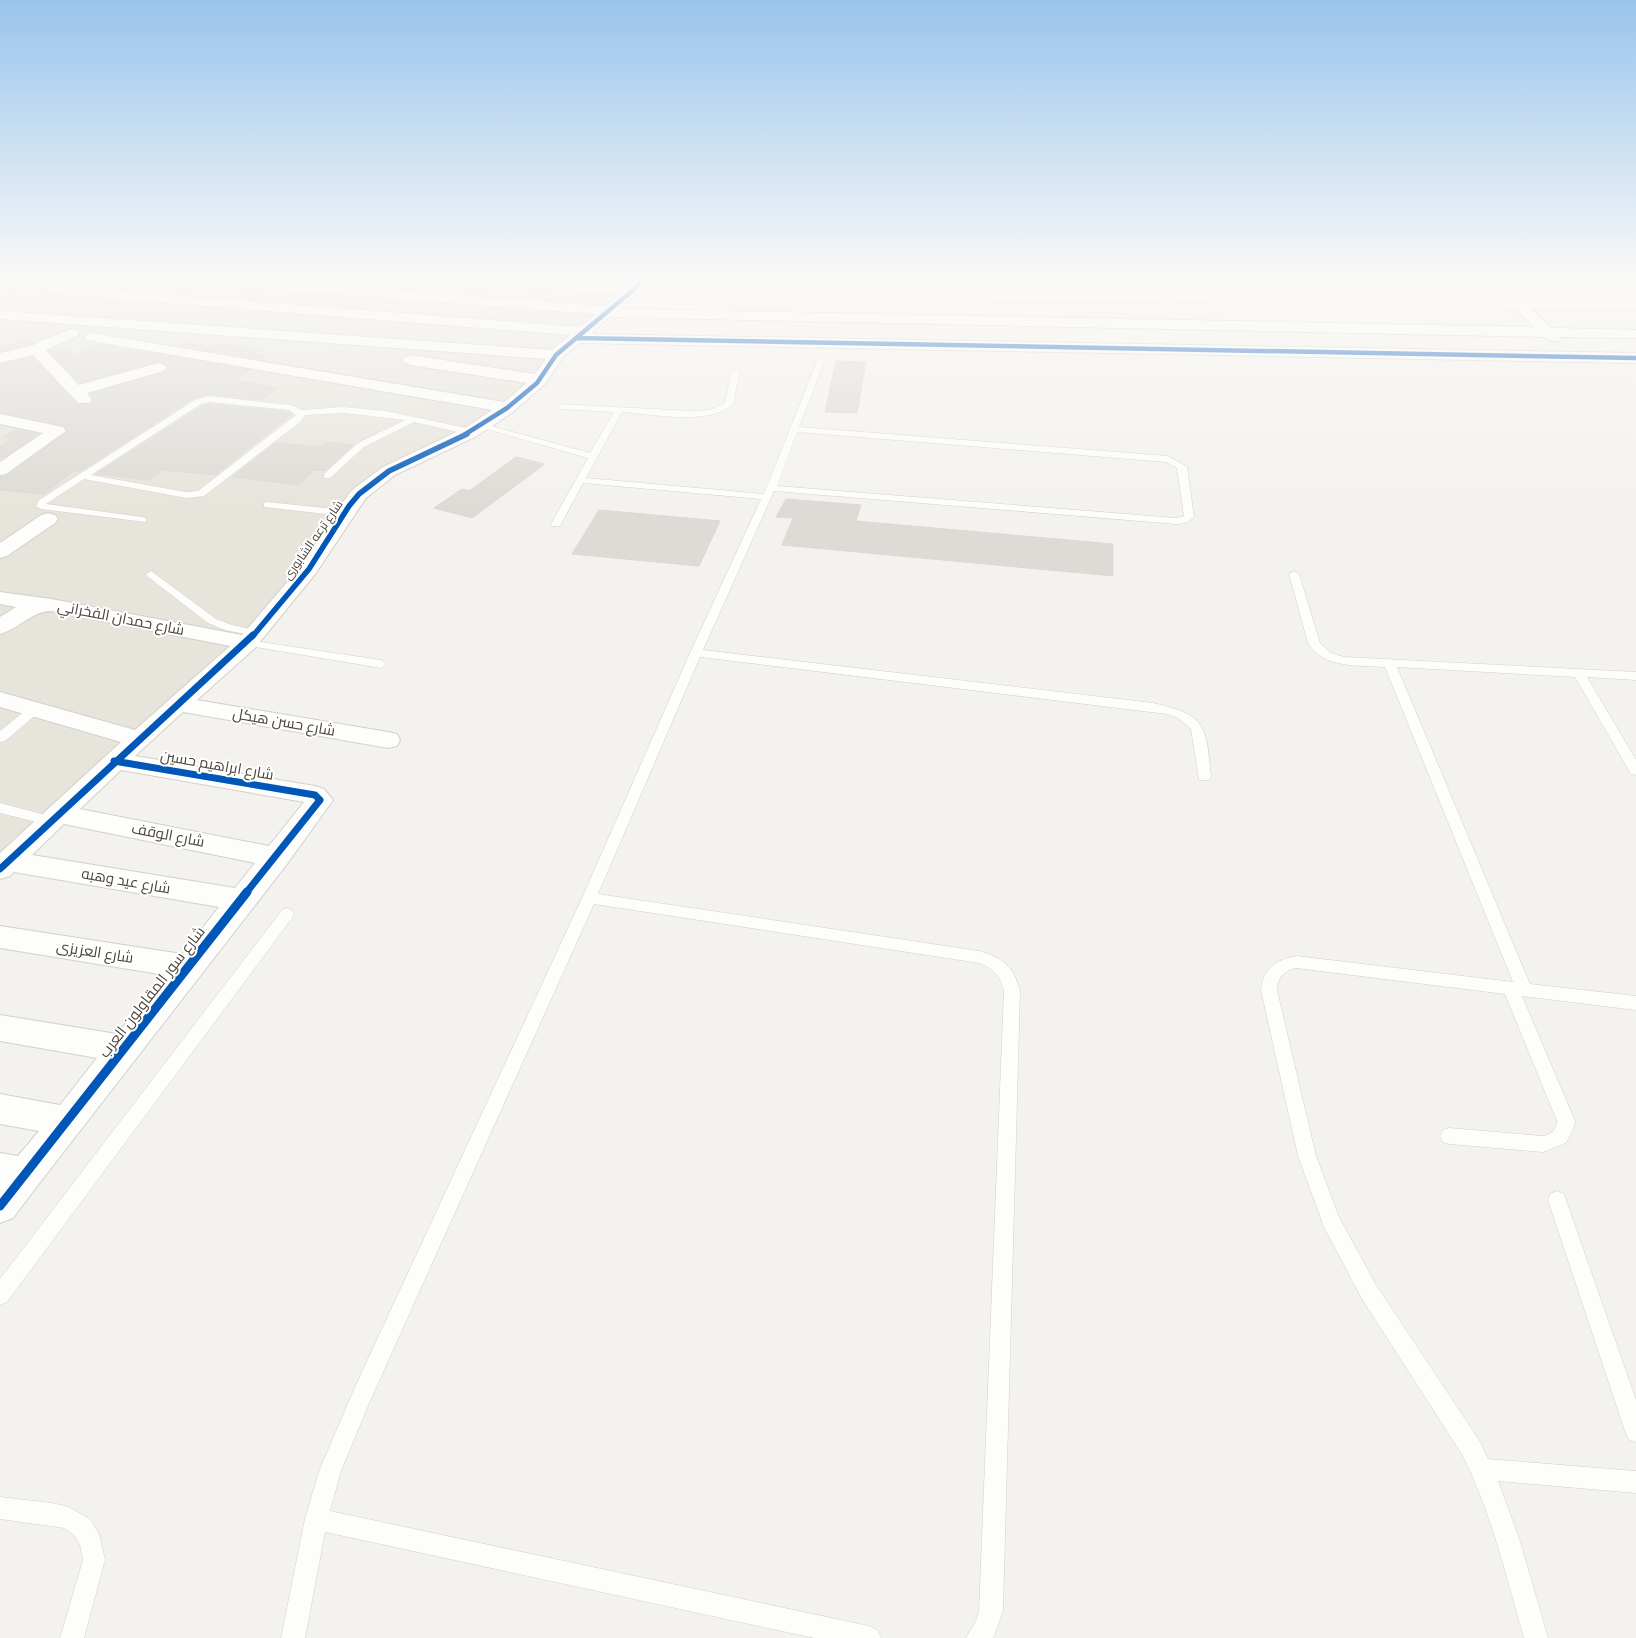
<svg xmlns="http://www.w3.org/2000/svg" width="1636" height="1638" font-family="'Exo 2',Cairo,sans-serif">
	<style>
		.residential { fill: #e7e4dc }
		.building { fill: #dedbd6; stroke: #dcd9d4 }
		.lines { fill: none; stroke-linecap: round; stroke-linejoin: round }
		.service-casing { stroke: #d2d0cb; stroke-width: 1 }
		.minor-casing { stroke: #d2d0cb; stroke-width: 2 }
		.tertiary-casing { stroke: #d2d0cb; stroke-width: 1 }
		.service { fill: #fdfdfc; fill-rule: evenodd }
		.minor { fill: #fdfdfc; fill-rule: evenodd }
		.tertiary { fill: #fdfdfc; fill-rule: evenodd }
		.cycleway-far3-casing { stroke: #fff; stroke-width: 6 }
		.cycleway-far2-casing { stroke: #fff; stroke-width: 8 }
		.cycleway-far1-casing { stroke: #fff; stroke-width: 10 }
		.cycleway-casing { stroke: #fff; stroke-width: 12 }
		.cycleway-far3 { stroke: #0057b8; stroke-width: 4.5 }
		.cycleway-far2 { stroke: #0057b8; stroke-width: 5.5 }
		.cycleway-far1 { stroke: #0057b8; stroke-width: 7 }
		.cycleway { stroke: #0057b8; stroke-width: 9 }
		.labels { text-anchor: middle; stroke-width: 4; stroke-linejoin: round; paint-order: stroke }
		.far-street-label { font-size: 12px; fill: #4b4439; stroke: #fff }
		.street-label { font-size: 15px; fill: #4b4439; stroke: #fff }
	</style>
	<rect width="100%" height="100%" fill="#f4f2ee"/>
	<path class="residential" d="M0 277H650L638 290 563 354 545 380 406 466 375 489 319 564 0 880Z"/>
	<path class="building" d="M26 340 33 343 0 351V347Z
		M187 343 210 347 217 343 260 350 254 353 267 355 261 359 181 346Z
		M98 344 250 370 234 380 278 388 260 400 209 394 194 398 79 472 74 471 44 494 0 490V477L7 476 68 431 63 425 0 412V365L32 357 78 405 92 404 94 400 90 394 165 373 168 369 166 364 158 361 80 383 49 351 67 347 77 355Z
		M836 361 866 362 857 413 825 412Z
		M209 404 288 412 292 414 215 475 163 470 149 480 96 474 202 406Z
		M17 429 38 434 4 457H0V446L12 439 2 437Z
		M326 442 353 445 325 471 314 470 299 485 232 477 276 443 319 447Z
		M516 457 545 464 472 518 434 508 462 489 469 491Z
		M786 499 861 505 856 521 1113 544V576L782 545 793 518 776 517Z
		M599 510 720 521 699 566 572 554Z"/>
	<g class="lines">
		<g class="service-casing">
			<path id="service" d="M818 358 825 360 799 427 1168 456 1187 467 1194 517 1186 523 1176 524 774 491 703 650 1153 703C1207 715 1206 725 1211 777L1209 780H1199L1191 729 1178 718 1167 714 700 657 598 894 979 951C1004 959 1013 965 1020 991L1003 1611 994 1636 993 1638H966L976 1621 979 1611 1004 991C1000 975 994 969 979 963L594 904 370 1401 341 1471 330 1511 869 1626 877 1630 881 1638H814L325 1532 305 1638H281L305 1519 319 1471 355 1387 582 898 690 653 761 499 583 483 560 526H552L551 524 588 458 476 426 480 423 590 453 614 412 561 409 557 406 558 404 692 411 710 410 725 403 732 371 736 369 740 371 733 404C712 426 651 414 622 412L586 478 764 494ZM797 432 1166 462 1177 468 1184 516 1176 518 777 486Z
				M209 396 291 405 302 410 344 407 386 411 471 429 475 432 471 435 414 422 364 447 330 478H324V474L358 443 405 420 344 413 305 415 300 422 204 496 186 498 84 479 46 504 142 517 146 518V522L41 509 36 506 39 500 195 400ZM209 402 289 410 296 415 198 491 186 492 91 475 201 404Z
				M267 502 344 510 349 513 344 516 264 507V503Z
				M151 571 216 619 232 625 260 631 262 633 256 636 225 630 208 623 147 576 146 574Z
				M1294 571 1299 574 1320 643 1331 653 1344 657 1636 672V680L1587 677 1636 760V775L1631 774 1575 677 1397 667 1530 984 1636 996V1010L1522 996 1575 1121 1573 1130 1566 1143 1543 1152 1449 1144 1443 1142 1440 1136 1443 1130 1449 1128 1543 1136C1552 1134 1556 1130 1557 1121L1505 994 1296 968C1283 971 1278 977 1277 990L1316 1156 1339 1217 1376 1285 1479 1440 1488 1459 1636 1471V1493L1498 1481 1520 1541 1548 1638H1524C1506 1576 1492 1514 1463 1456L1362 1299 1324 1227 1298 1156 1261 990C1263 968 1276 960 1296 956L1513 982 1385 667C1359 665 1324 669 1308 643L1289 574Z
				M247 640 381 660 387 664 381 668 243 645 241 643Z
				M35 705 41 709 39 712 5 741 0 742V731L31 706Z
				M0 803 57 818 59 821 57 824 52 826 0 813Z
				M287 908 292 910 294 914 292 918 7 1302 0 1305V1279L282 910Z
				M1557 1191 1564 1194 1566 1200 1636 1400V1442L1628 1439 1625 1431 1548 1200 1550 1194Z
				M0 1497 52 1503 69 1507 90 1519 99 1534 105 1560 84 1638H60L83 1560 80 1545 74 1535 64 1528 0 1519Z"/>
		</g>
		<g class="minor-casing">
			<path id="minor" d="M13 277H30L28 280 0 292V283Z
				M153 277H212L605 306 620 294 449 281 442 277H500L629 287 638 277H652L643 287 1148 294 1161 291 1169 283 1174 282 1181 286 1171 297 1148 302 635 295 619 309 1534 327 1511 304 1513 301H1523L1552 328 1636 330V338L1561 337 1559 341C1552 343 1549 341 1544 337L609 317 591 334 1636 353V363L580 343 562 358 546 383 513 412 477 436 395 475 366 498 316 573 255 648 197 700 388 732 397 734 400 740 397 746 388 748 183 712 135 756 315 786 324 789 333 800 287 864 38 1185 13 1218 0 1223V1153L18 1156 39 1131 0 1124V1094L60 1105 97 1058 0 1041V1015L117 1034 165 975 0 948V926L182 954 219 907 14 872 10 876 0 879V853L121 742 0 707V692L135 730 230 646 51 611C30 612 19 629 0 634V617L16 607 0 604V592L51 599 242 635 301 566 340 506 352 490 383 467 465 428 492 410 92 341 87 340 85 337 87 334 92 333 504 402 527 383 410 365 405 363 402 360 405 357 410 355 535 374 546 359 0 319V311L552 350 570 335 54 294 47 290 54 286 580 327 596 314 160 281ZM121 770 304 802 269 846 80 809ZM64 824 255 863 235 888 32 855Z
				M72 329 77 330 79 333 77 336 46 350 79 385 158 363 164 365 166 368 164 371 87 393 92 400 90 403H78L33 355 0 363V353L34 345 37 342Z
				M0 414 63 427 66 431 6 474 0 475V462L43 433 0 424Z
				M48 513 55 515 58 519 55 523 7 556 0 558V543L41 515Z"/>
		</g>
		<g class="tertiary-casing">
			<path id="tertiary" d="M1149 277H1163L1162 284 1172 291 1182 294 1636 302V310L1182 302C1167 300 1157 297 1148 284Z"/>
		</g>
		<use href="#service" class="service"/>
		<use href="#minor" class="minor"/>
		<use href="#tertiary" class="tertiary"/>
		<g class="cycleway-far3-casing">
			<path id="cycleway-far3" d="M577 338 1636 358
				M464 435 507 408 537 383 556 355 632 291 645 277"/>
		</g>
		<g class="cycleway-far2-casing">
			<path id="cycleway-far2" d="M252 637 309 569 349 506 359 494 389 471 467 434"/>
		</g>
		<g class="cycleway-far1-casing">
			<path id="cycleway-far1" d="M114 761 315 795 320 800 246 893
				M0 869 253 635"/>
		</g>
		<g class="cycleway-casing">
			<path id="cycleway" d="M0 1206 247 892"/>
		</g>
		<use href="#cycleway-far3" class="cycleway-far3"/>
		<use href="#cycleway-far2" class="cycleway-far2"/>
		<use href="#cycleway-far1" class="cycleway-far1"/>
		<use href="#cycleway" class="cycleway"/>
	</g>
	<linearGradient id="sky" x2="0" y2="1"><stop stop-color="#98c4ec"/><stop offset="0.55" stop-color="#faf9f7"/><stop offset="1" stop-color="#faf9f7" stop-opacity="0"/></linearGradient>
	<rect width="1636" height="506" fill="url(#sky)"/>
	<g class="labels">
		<g class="far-street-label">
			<text transform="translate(313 540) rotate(-55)" y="4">شارع ترعه الشابورى</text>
		</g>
		<g class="street-label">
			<text transform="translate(121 618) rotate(11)" y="5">شارع حمدان الفخراني</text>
			<text transform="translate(284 722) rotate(10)" y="5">شارع حسن هيكل</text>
			<text transform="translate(217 765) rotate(10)" y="5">شارع ابراهيم حسين</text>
			<text transform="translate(168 835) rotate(11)" y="5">شارع الوقف</text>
			<text transform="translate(126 881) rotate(10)" y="5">شارع عيد وهبه</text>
			<text transform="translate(95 952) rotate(9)" y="5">شارع العزيزى</text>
			<text transform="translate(152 992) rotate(-52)" y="5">شارع سور المقاولون العرب</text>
		</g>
	</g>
</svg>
